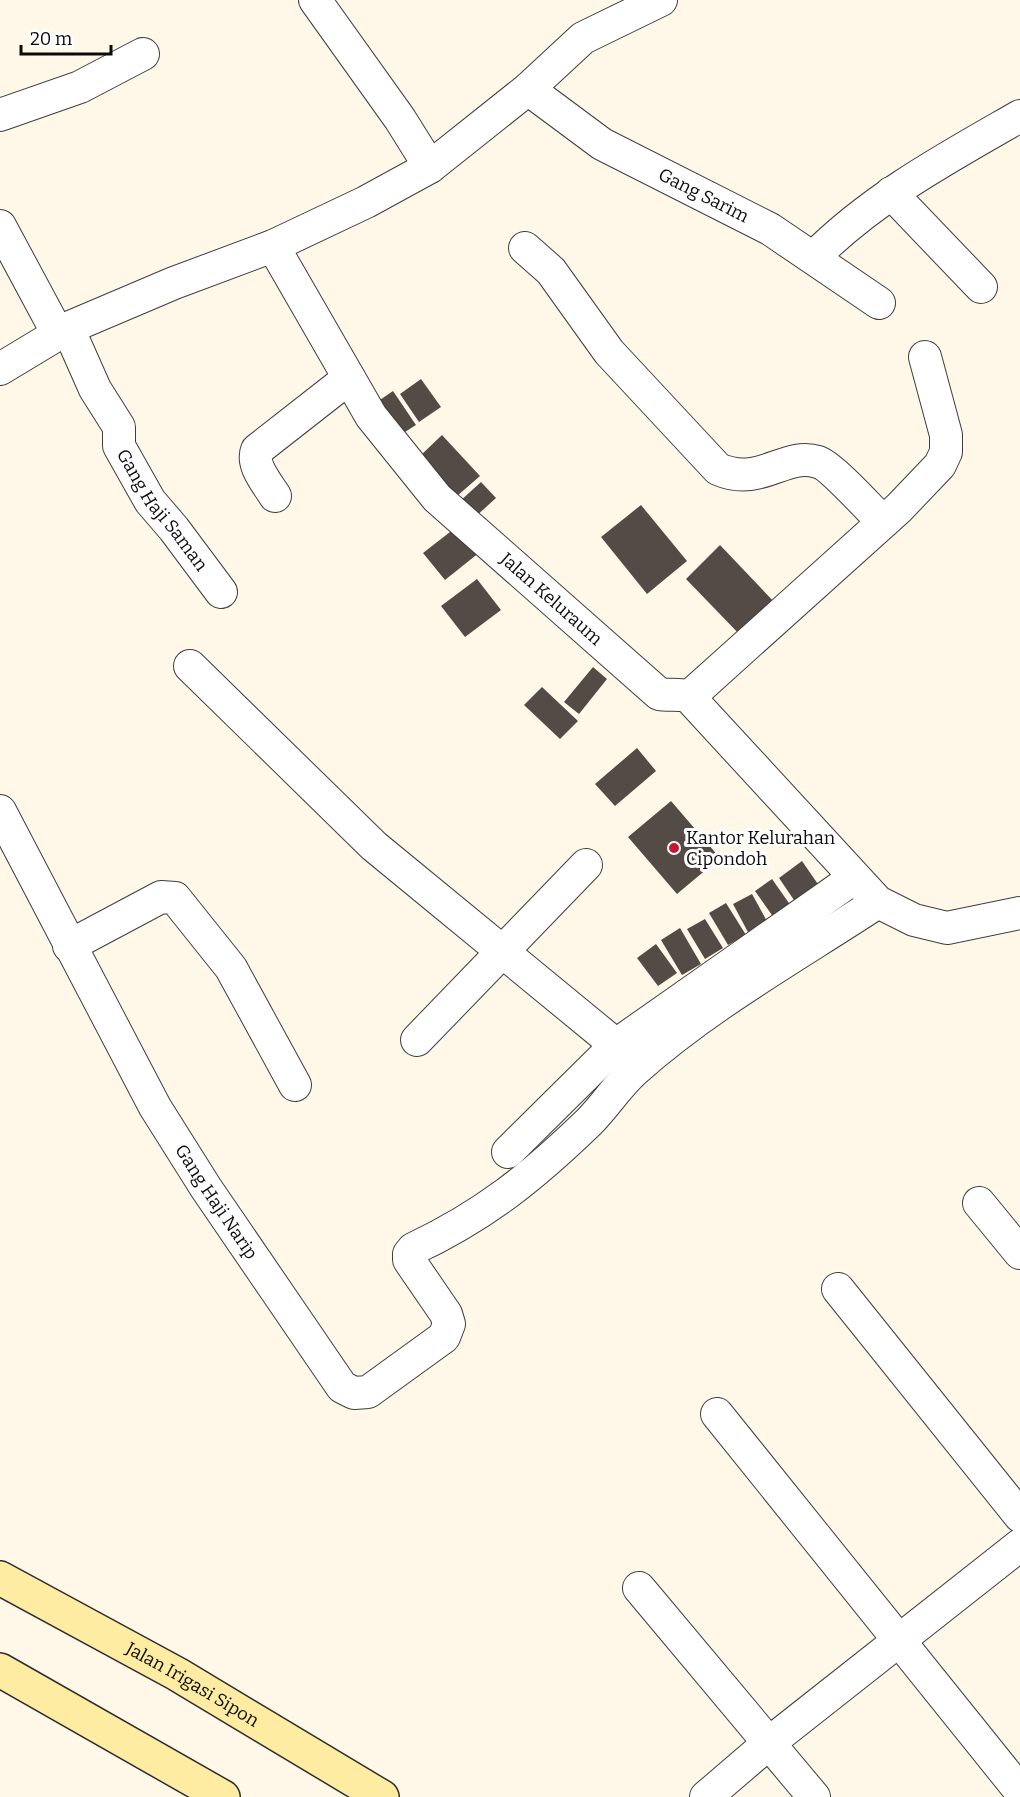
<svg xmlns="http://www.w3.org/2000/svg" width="1020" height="1797" font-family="Bitter,serif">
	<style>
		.building { fill: #544a46 }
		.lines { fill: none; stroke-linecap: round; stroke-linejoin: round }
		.street-casing { stroke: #3e3e3e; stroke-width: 34 }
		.secondary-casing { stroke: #2d2d2d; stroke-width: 36 }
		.street { stroke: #fff; stroke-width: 32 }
		.secondary { stroke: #ffeca3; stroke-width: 33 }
		.poi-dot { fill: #c7162f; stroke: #fff; stroke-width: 2 }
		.labels { text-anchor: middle; stroke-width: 6; stroke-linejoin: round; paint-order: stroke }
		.street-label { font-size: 18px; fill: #0b0b0b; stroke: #fff }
		.poi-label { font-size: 18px; fill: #0b0b0b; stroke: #fff; text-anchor: start }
	</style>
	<rect width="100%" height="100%" fill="#fff8e8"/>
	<path class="building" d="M421 379 441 407 419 422 400 394Z
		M393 391 416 425 397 437 374 404Z
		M442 435 480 476 457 496 420 456Z
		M481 482 496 498 474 518 459 502Z
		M641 505 687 561 647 594 601 537Z
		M459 525 480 552 445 580 423 553Z
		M720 545 777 605 743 638 686 579Z
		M477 579 501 610 465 637 441 606Z
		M593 667 607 679 579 714 564 702Z
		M542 687 578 721 560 739 524 705Z
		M637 748 656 771 615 806 595 784Z
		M671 801 720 858 677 894 628 837Z
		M802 861 822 890 798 906 779 878Z
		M772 879 791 906 774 918 755 891Z
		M752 894 768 923 749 934 733 904Z
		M726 903 746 935 728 945 709 913Z
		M705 919 723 948 705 959 687 929Z
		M680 928 701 964 682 975 661 940Z
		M656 944 677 973 658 986 637 958Z"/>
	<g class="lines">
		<g class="street-casing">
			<g id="street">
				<path d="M315 0 400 119 430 167"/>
				<path id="s1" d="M528 89 602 144 770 229 879 303"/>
				<path d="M0 115 80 87 143 54"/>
				<path d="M891 193 981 287"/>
				<path d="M0 226 58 334"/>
				<path id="s2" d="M273 246 371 416 437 498 659 694C670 696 679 693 689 697L878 902 914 920 947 928 1020 913"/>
				<path d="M525 248 551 271 609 352 718 469C761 488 785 451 818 462 830 465 871 510 883 522"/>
				<path d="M814 257C874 197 947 158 1020 116"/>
				<path id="s3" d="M68 328 95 389 119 427V446L150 501 174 529 221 592"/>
				<path d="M0 369 68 328 174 283 273 246 366 202 430 167 528 89 583 38 661 0"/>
				<path d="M275 496C267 483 251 465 257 450L349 378"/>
				<path d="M190 666 374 846 616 1045"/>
				<path d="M689 697 899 508 940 465 946 452V435L925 357"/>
				<path id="s4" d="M0 811 155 1107 206 1188 342 1387 354 1393 368 1392 444 1337 449 1324 446 1314 409 1260V1254L413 1249C485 1215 532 1177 589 1122 605 1106 618 1085 635 1070 708 1005 796 956 878 902"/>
				<path d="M69 946 161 897 175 898 231 968 295 1085"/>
				<path d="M417 1040 586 865"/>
				<path d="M508 1152 616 1045 854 878"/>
				<path d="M979 1203 1020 1253"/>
				<path d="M838 1289 1020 1516"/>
				<path d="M717 1414 1020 1791"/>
				<path d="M639 1588 814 1797"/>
				<path d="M706 1797 769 1743 1020 1545"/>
			</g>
		</g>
		<g class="secondary-casing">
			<g id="secondary">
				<path id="s5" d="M0 1578 177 1674 382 1797"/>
				<path d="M0 1670 223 1797"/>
			</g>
		</g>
		<use href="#street" class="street"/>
		<use href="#secondary" class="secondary"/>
	</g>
	<circle class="poi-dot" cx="674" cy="848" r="6"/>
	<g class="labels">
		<g class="street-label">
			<text dy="6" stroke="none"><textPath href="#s1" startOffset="206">Gang Sarim</textPath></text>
			<text dy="6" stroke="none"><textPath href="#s3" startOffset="208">Gang Haji Saman</textPath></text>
			<text dy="6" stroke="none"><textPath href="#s2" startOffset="454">Jalan Keluraum</textPath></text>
			<text dy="6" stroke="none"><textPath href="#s4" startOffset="447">Gang Haji Narip</textPath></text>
			<text dy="6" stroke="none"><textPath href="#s5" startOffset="220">Jalan Irigasi Sipon</textPath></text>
		</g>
		<g class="poi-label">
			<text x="686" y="844">Kantor Kelurahan<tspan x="686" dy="21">Cipondoh</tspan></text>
		</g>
	</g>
	<path d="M21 45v9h90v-9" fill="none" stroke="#0b0b0b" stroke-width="3"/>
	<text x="30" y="45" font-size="18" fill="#0b0b0b" stroke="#ffffff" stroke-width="4.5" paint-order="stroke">20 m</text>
</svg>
